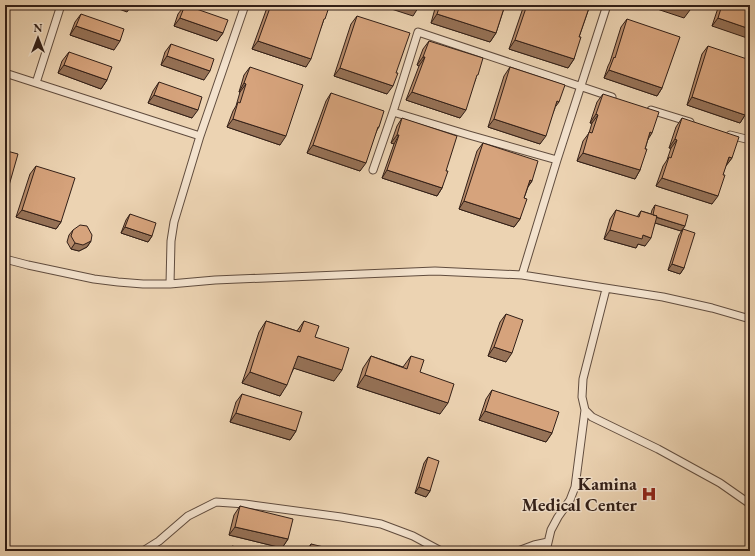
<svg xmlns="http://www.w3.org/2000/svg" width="755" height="556" font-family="'EB Garamond',serif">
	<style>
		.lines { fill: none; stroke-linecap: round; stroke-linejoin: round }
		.service-casing { stroke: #604c3e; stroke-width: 9 }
		.service { stroke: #f3e2cd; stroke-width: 7 }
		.wall { fill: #b88c6b; stroke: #321f17 }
		.shaded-wall { fill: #967257; stroke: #321f17 }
		.building { fill: #d6a37c; stroke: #321f17 }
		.labels { text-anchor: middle; stroke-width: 3; stroke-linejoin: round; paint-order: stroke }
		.poi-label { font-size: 18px; font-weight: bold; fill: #321f17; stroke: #f3e2cd; text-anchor: end }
	</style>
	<rect width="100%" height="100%" fill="#ecd3b2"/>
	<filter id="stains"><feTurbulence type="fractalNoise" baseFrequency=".005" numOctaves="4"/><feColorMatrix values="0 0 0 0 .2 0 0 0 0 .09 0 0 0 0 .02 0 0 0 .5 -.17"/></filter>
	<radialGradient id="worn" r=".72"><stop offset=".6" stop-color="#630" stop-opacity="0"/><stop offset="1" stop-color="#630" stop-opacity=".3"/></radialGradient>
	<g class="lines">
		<g class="service-casing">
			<path id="service" d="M5 73 200 136
				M36 83 61 5
				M651 110 690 122
				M393 112 469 135 557 160
				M730 135 750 140
				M373 170 393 112 418 32 612 97
				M5 259 28 265 94 279 118 282 143 284H170L215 280 435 271 522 275 663 297 712 308 750 319
				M522 275 557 160 607 5
				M170 284 171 241 174 222 200 136 245 5
				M585 410 592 417 658 449 720 483 750 504
				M143 551 159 541 188 516 216 502 245 504 341 517 381 524 413 536 441 551
				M518 551 534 545 548 542
				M546 551 551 530 558 517 570 500 575 487 585 410 582 397 583 379 606 289"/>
		</g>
		<use href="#service" class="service"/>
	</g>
	<path class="wall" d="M185 5 223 33 217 41 174 26 178 14Z
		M268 5H323V22L306 67 252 49Z
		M436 5H505L496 33 490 42 431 23Z
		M524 5H590L579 37 574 59 568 68 509 49Z
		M719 5H750L712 26Z
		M81 14 114 50 70 35 75 22Z
		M357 16 387 94 334 76 351 24Z
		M627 19 662 88 657 96 604 78 608 66 610 62 621 27Z
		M429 41 476 78 460 118 406 100 419 66 417 65 423 49Z
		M171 44 204 80 161 65 165 52Z
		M708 46 748 102 745 115 740 123 687 105 702 54Z
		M69 52 107 80 101 89 58 73 62 61Z
		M250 67 280 145 227 127 233 111 236 106 240 92H239L244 75Z
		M510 67 555 108 540 144 488 127 504 76Z
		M159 82 192 118 148 103 153 91Z
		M331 93 379 127 377 130 360 171 307 153 326 101Z
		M603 94 648 139 645 149 640 170 635 179 577 161 583 141 589 133 592 123H590L597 102Z
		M402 118 446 171 442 188 437 196 382 178 394 144 391 143 397 126Z
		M682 118 732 158 726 165 712 204 656 186 663 166 667 160 671 148H669L676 127Z
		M483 143 532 181 528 187 524 198 520 219 514 227 459 209 477 151Z
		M36 166 61 222 56 229 16 217 30 174Z
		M655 205 685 226 681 231 655 223 645 246 638 244 636 248 604 239 610 219 616 210 637 217 641 211 651 214 652 210Z
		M130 214 152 236 148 242 121 233 126 220Z
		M683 229 684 268 680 274 668 270 679 235Z
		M73 230 91 241 87 247 79 251 71 249 67 242 69 235Z
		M506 314V362L488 356 500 322Z
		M266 321 297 331 304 321 315 337 334 381 294 368 280 396 242 383 259 332Z
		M371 356 403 367 411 356 440 414 357 387 363 368Z
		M492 390 552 433 546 442 479 420 486 399Z
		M242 394 296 431 290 440 230 422 236 402Z
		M428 457 430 491 426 497 415 493 424 463Z
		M240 506 288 539 282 548 229 535 234 515Z
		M311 544 327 551H306Z"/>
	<path class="shaded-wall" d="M108 5H132L127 12Z
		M379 5H409L418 8 413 16Z
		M645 5H675L690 10 684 18Z
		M437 14 496 33 490 42 431 23Z
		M180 18 223 33 217 41 174 26Z
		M718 18 750 29V39L712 26Z
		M76 26 120 41 114 50 70 35Z
		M515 40 574 59 568 68 509 49Z
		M258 41 311 59 306 67 252 49Z
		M167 56 210 71 204 80 161 65Z
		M423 57H425L419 66 417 65Z
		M64 65 107 80 101 89 58 73Z
		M340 68 393 86 387 94 334 76Z
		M609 70 662 88 657 96 604 78Z
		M244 83 246 84 240 92H239Z
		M412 92 466 110 460 118 406 100Z
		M154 95 198 110 192 118 148 103Z
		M692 97 745 115 740 123 687 105Z
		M557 101 559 102 553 110Z
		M596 114 598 115 592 123H590Z
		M233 119 286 136 280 145 227 127Z
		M494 119 546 136 540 144 488 127Z
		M650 132 652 133 647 141Z
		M397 135H399L394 144 391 143Z
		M675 139 677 140 671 148H669Z
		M313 145 366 163 360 171 307 153Z
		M583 153 640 170 635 179 577 161Z
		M729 157 732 158 726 166Z
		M387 170 442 188 437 196 382 178Z
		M662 178 718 196 712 204 656 186Z
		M530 180 532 181 526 189Z
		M5 188 8 189 5 194Z
		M464 201 520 219 514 227 459 209Z
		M22 210 61 222 56 229 16 217Z
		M652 216 685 226 681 231 649 221Z
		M125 227 152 236 148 242 121 233Z
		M610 230 643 235 651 238 645 246 638 244 636 248 604 239Z
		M91 241 87 247 79 251 71 249 75 243Z
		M672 264 684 268 680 274 668 270Z
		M494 347 512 353 506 362 488 356Z
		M298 356 342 370 334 381 290 367Z
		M250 372 287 385 280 396 242 383Z
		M365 375 448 403 440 414 357 387Z
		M485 411 552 433 546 442 479 420Z
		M236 413 296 431 290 440 230 422Z
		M419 487 430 491 426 497 415 493Z
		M235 527 288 539 282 548 229 535Z"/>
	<path class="building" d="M185 5 228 20 223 33 180 18Z
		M271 5H323L329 7 325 19H324L311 59 258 41Z
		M409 5H420L418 8Z
		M440 5H505L496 33 437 14Z
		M527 5H590L579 37H581L574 59 515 40Z
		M675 5H691L690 10Z
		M722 5H750V29L718 18Z
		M81 14 124 29 120 41 76 26Z
		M357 16 410 33 396 73H398L393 86 340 68Z
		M627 19 680 37 662 88 609 70 614 57 615 58Z
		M429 41 483 58 478 75H477L466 110 412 92 425 57H423Z
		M171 44 214 59 210 71 167 56Z
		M708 46 750 60V97L748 102H750L745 115 692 97Z
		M69 52 112 67 107 80 64 65Z
		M250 67 303 85 286 136 233 119 238 102 240 103 246 84 244 83Z
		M510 67 565 85 559 102 557 101 546 136 494 119Z
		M159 82 202 97 198 110 154 95Z
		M331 93 384 111 379 127H378L366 163 313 145Z
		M603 94 659 112 652 133 650 132 645 149H647L640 170 583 153 589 132 592 133 598 115 596 114Z
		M402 118 457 136 446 171H448L442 188 387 170 399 135H397Z
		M682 118 739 137 732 158 729 157 723 175H725L718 196 662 178 669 157 671 158 677 140 675 139Z
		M483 143 538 161 532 181 530 180 524 198 527 199 520 219 464 201Z
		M7 151 18 154 8 189 5 188V158Z
		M36 166 75 178 61 222 22 210Z
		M655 205 688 215 685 226 656 217 657 216 653 215Z
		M616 210 639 217 641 211 657 216 651 238 643 235 642 239 610 230Z
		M130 214 156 223 152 236 125 227Z
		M80 225 87 226 92 235 91 241 83 245 75 243 71 236 73 230Z
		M683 229 695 233 684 268 672 264Z
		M506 314 523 320 512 353 494 347Z
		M266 321 300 332 304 321 319 326 315 337 349 348 342 370 298 356 287 385 250 372Z
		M371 356 407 369 411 356 424 360 420 372 454 384 448 403 365 375Z
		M492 390 559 412 552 433 485 411Z
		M242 394 302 412 296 431 236 413Z
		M428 457 439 461 430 491 419 487Z
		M240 506 293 519 288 539 235 527Z
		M311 544 328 548 327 551H309Z
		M232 546 254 551H231Z"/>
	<defs>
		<g id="hospital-bare" transform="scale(1.2)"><path d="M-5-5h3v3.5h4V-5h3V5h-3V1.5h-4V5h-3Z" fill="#8f2418" stroke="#f3e2cd" stroke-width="2.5" paint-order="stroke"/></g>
	</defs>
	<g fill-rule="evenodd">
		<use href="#hospital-bare" x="649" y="494"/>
	</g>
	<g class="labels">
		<g class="poi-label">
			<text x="637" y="490">Kamina<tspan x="637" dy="21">Medical Center</tspan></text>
		</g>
	</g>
	<rect width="755" height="556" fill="none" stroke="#ecd3b2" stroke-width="20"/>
	<rect x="6" y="6" width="743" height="544" fill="none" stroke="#321f17" stroke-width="2"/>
	<rect x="10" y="10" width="735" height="536" fill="none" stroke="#321f17"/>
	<g transform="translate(38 38)" stroke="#f3e2cd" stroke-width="3" paint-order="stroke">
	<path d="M0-3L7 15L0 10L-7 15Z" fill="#321f17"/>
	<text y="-6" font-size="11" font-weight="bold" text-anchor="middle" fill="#321f17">N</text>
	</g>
	<rect width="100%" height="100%" filter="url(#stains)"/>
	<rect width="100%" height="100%" fill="url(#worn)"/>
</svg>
